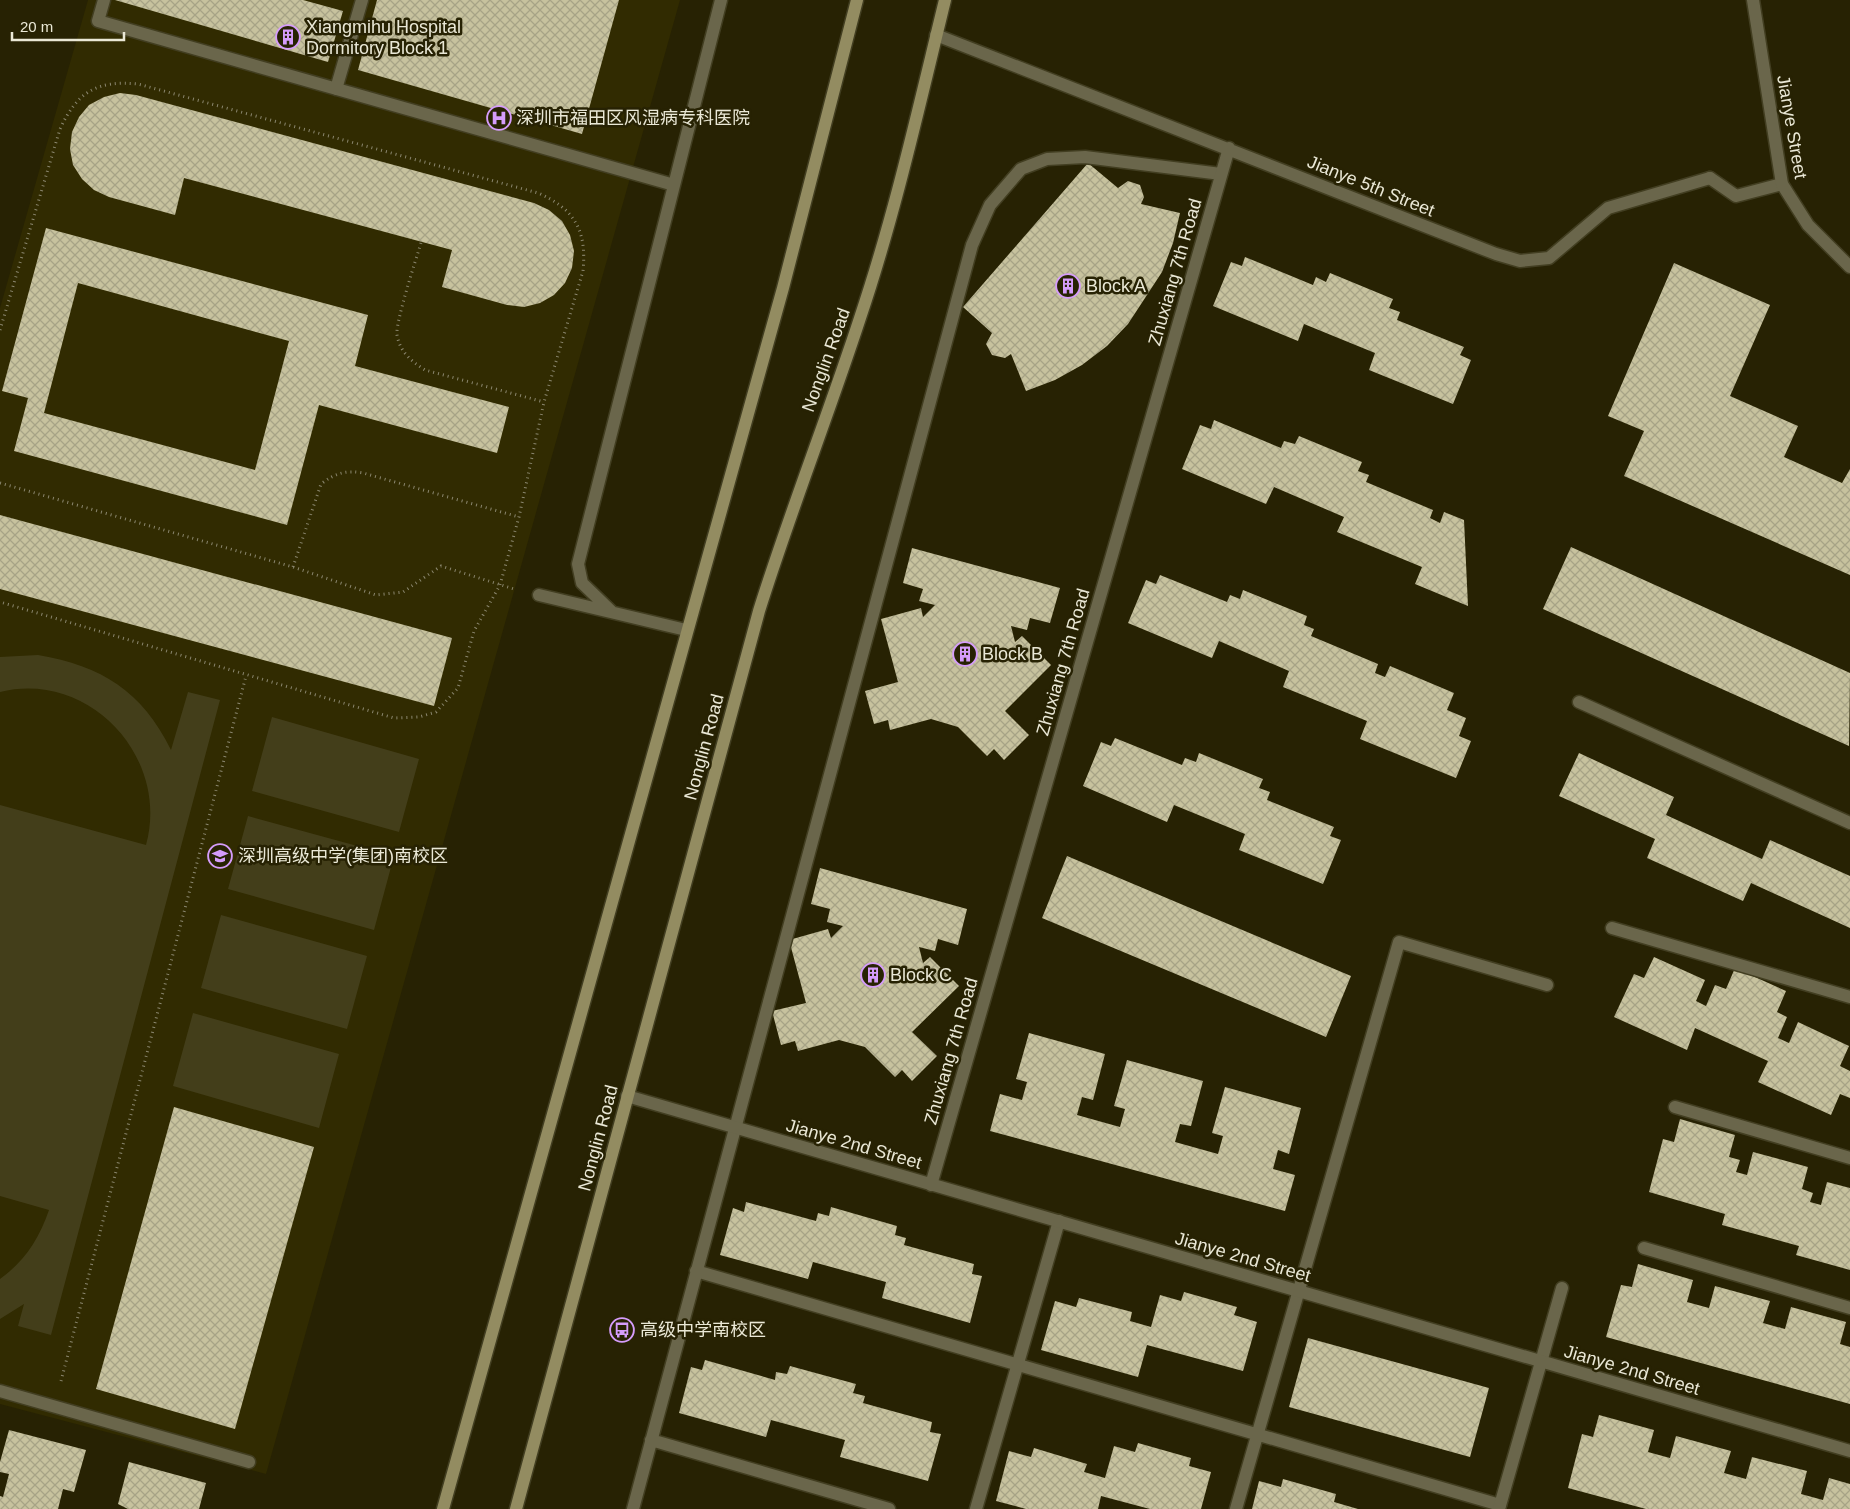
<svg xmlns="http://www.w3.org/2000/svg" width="1850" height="1509" font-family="Arial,'Noto Sans SC',sans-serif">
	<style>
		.built { fill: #312b01 }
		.park { fill: #433e1a }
		.building { fill: url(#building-cross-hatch); fill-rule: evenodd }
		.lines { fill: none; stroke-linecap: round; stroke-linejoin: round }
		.service-casing { stroke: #423e21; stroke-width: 15 }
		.pedestrian-casing { stroke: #423e21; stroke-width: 15 }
		.minor-casing { stroke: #423e21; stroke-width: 15 }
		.secondary-casing { stroke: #423e21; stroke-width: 15 }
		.path { stroke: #8b876f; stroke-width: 3; stroke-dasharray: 1 4; stroke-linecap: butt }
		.service { stroke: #6a664b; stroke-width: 12 }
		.pedestrian { stroke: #6a664b; stroke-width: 12 }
		.minor { stroke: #6a664b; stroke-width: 12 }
		.secondary { stroke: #938c61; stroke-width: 12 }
		.labels { text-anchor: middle; stroke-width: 5; stroke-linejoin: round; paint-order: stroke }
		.poi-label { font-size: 18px; fill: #eae8d6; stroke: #272203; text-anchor: start }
		.street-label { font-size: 18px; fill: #eae8d6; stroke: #272203 }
	</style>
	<defs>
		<pattern id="building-cross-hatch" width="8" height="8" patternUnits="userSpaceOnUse" patternTransform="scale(1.25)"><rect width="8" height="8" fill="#c7c29e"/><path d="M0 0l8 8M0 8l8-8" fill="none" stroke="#a7a386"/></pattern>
	</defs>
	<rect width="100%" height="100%" fill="#272203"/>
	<path class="built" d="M88 0H680L266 1474 0 1404V308Z"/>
	<path class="park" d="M38 655C102 666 142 691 171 750L188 692 220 700 51 1335 18 1326 24 1304 0 1319V1279C25 1261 39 1239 49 1210L0 1196V805L146 845C170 758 90 670 0 692V657Z
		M272 717 419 759 399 832 252 791Z
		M248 816 394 856 374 930 228 889Z
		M221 915 367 956 347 1029 201 988Z
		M193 1013 339 1054 319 1128 173 1086Z"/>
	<path class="building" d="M115 0H303L343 11 328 62Z
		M377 0H619L582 134 358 70Z
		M120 93 136 95 534 203 549 210 562 221 570 235 574 251 572 268 565 283 554 295 540 303 524 307 507 305 442 287 452 250 184 178 175 215 109 197 94 190 82 179 73 165 70 149 72 132 79 117 89 105 104 97Z
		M1088 163 1118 188 1128 181 1140 185 1144 197 1141 204 1180 213 1173 243 1162 272 1128 324 1107 346 1082 365 1055 380 1026 391 1011 354 1005 358 992 355 986 344 992 333 963 307Z
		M46 228 368 315 355 366 509 407 497 453 319 405 287 525 14 451 28 398 2 391ZM78 283 289 341 255 470 44 413Z
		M1245 257 1313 285 1316 277 1326 282 1330 273 1393 299 1389 308 1400 312 1397 320 1464 347 1460 355 1471 360 1453 404 1369 370 1375 353 1304 324 1298 341 1213 306 1231 262 1242 266Z
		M1674 263 1770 305 1730 396 1798 426 1784 457 1842 483 1850 469V575L1624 476 1644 431 1608 416Z
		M1214 420 1281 448 1284 441 1295 444 1299 436 1362 462 1358 471 1369 475 1366 482 1433 510 1430 518 1440 523 1444 512 1464 520 1468 606 1415 584 1422 567 1337 532 1344 517 1274 487 1266 504 1182 469 1200 425 1211 429Z
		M0 515 452 638 434 706 0 589Z
		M1571 547 1850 673 1849 746 1543 609Z
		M912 548 1060 588 1050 623 1030 618 1027 630 1011 626 1015 642 1022 636 1051 665 1005 711 1029 735 1004 760 994 749 987 756 958 727 931 719 890 730 888 720 874 724 865 691 898 682 881 619 921 608 923 617 935 605 919 601 923 589 903 583Z
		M1160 575 1227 602 1230 595 1240 599 1243 590 1307 616 1304 625 1314 629 1311 636 1378 664 1375 673 1385 677 1390 666 1454 693 1447 710 1466 718 1459 736 1471 741 1456 778 1360 739 1367 721 1283 687 1289 671 1219 641 1212 658 1128 623 1146 580 1156 584Z
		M1115 738 1182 765 1185 758 1196 762 1199 753 1263 779 1259 788 1270 792 1267 800 1334 827 1330 836 1341 840 1323 884 1239 850 1245 834 1174 805 1167 822 1083 786 1101 742 1111 746Z
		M1579 753 1674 797 1666 815 1762 859 1770 840 1850 876V928L1751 883 1743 901 1647 858 1655 839 1559 796Z
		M1067 856 1351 976 1326 1037 1042 918Z
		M820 868 967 909 958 945 938 939 935 951 919 947 923 963 930 957 959 986 912 1032 937 1056 912 1081 902 1070 895 1077 865 1047 839 1040 798 1051 795 1041 781 1045 772 1011 806 1003 789 940 828 929 831 938 843 926 827 922 830 909 811 904Z
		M1654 957 1705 980 1696 1001 1706 1006 1715 985 1726 989 1735 968 1786 991 1777 1012 1787 1017 1778 1038 1789 1043 1798 1022 1849 1046 1840 1066 1850 1071V1098L1840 1094 1831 1115 1758 1082 1768 1061 1695 1028 1687 1050 1614 1017 1634 974 1644 978Z
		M1029 1033 1105 1054 1093 1100 1082 1097 1077 1115 1120 1127 1125 1109 1114 1106 1127 1060 1203 1081 1191 1126 1180 1124 1175 1142 1218 1154 1223 1136 1212 1133 1225 1087 1301 1108 1289 1154 1278 1150 1273 1169 1295 1175 1285 1211 990 1131 1000 1094 1022 1100 1027 1082 1016 1079Z
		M174 1107 314 1147 235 1429 96 1389Z
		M1680 1119 1735 1135 1729 1157 1740 1160 1736 1172 1747 1175 1753 1152 1808 1167 1802 1189 1813 1193 1810 1202 1821 1205 1827 1182 1850 1188V1270L1796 1255 1799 1246 1722 1225 1725 1214 1649 1192 1663 1139 1674 1142Z
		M746 1202 816 1221 818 1213 829 1216 831 1207 897 1226 895 1235 906 1238 904 1245 974 1264 972 1274 982 1276 970 1323 882 1298 886 1282 813 1262 808 1279 720 1255 733 1208 744 1212Z
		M1638 1264 1693 1280 1687 1302 1709 1308 1715 1286 1770 1301 1763 1323 1785 1329 1791 1307 1846 1322 1840 1344 1850 1347V1404L1606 1337 1621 1285 1632 1287Z
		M1184 1292 1237 1307 1234 1315 1257 1322 1243 1371 1147 1345 1138 1377 1041 1350 1055 1301 1076 1307 1079 1298 1132 1312 1130 1321 1151 1327 1160 1295 1181 1301Z
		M1308 1338 1489 1388 1470 1457 1289 1407Z
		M705 1360 775 1380 776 1372 787 1374 790 1366 856 1384 853 1393 865 1396 863 1403 932 1422 930 1432 941 1434 928 1481 840 1457 845 1440 771 1420 766 1437 679 1413 691 1367 702 1370Z
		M1599 1415 1654 1430 1648 1452 1670 1458 1676 1436 1731 1451 1724 1473 1746 1479 1752 1457 1807 1471 1801 1494 1823 1500 1829 1478 1850 1484V1509H1646L1568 1488 1582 1434 1593 1437Z
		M9 1430 86 1450 74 1492 63 1489 58 1509H0V1496L3 1497 9 1474 0 1472V1462Z
		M1138 1443 1191 1458 1189 1466 1211 1472 1201 1509H1150L1101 1496 1098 1509H1026L996 1501 1009 1451 1031 1457 1034 1448 1087 1464 1084 1472 1105 1478 1114 1446 1135 1452Z
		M129 1462 206 1483 199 1509H128L118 1504Z
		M1283 1479 1336 1494 1334 1502 1358 1509H1252L1259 1481 1281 1487Z"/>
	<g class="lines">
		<g class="service-casing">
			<path id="service" d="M104 0 98 21 674 185
				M336 89 362 0
				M539 595 686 630
				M612 612 582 583 578 564 721 0
				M1579 702 1850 823
				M1612 928 1850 997
				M1675 1107 1850 1158
				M1644 1248 1850 1308
				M696 1271 1500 1505
				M1541 1362 1562 1288
				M0 1391 249 1462
				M651 1440 889 1509
				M633 1509 972 245 990 205 1021 169 1047 159 1085 157 1221 174
				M976 1509 1059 1221
				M1236 1509 1399 942 1547 985"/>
		</g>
		<g class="pedestrian-casing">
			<path id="pedestrian" d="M1710 178 1736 196 1782 184"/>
		</g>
		<g class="minor-casing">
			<path id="minor" d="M1753 0 1782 184 1808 225 1850 267
				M936 35 1496 254 1520 261 1549 258 1608 208 1710 178
				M627 1096 1850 1451
				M931 1185 1229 148
				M1499 1509 1541 1362"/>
		</g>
		<g class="secondary-casing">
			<path id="secondary" d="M443 1509 783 288 857 0
				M516 1509 759 611C790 512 828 416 860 318 895 214 919 106 945 0"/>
		</g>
		<path class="path" d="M421 243C416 259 395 324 397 335 400 352 411 361 425 370L544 402
			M0 330 60 129C77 92 97 80 138 84L538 193C575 209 587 231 583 271L544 402 519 517 500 585 474 631 458 688 436 712 419 717 394 718 0 602
			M0 483 293 567 376 595 403 592 441 566 514 589
			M293 567 321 484C335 473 346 470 363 473L519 517
			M61 1381 246 676"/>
		<use href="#service" class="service"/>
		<use href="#pedestrian" class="pedestrian"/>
		<use href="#minor" class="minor"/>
		<use href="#secondary" class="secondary"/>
	</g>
	<defs>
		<g id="building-ring" transform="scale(1.25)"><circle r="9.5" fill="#272203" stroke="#d59cfb" stroke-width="1.5"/><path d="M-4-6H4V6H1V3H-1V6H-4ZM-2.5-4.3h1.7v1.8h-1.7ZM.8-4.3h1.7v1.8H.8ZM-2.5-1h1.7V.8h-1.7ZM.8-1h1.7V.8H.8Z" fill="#d59cfb"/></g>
		<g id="hospital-ring" transform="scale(1.25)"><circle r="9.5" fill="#272203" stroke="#d59cfb" stroke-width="1.5"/><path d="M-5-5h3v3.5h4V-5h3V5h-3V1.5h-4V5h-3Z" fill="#d59cfb"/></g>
		<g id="school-ring" transform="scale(1.25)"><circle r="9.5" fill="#272203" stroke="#d59cfb" stroke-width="1.5"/><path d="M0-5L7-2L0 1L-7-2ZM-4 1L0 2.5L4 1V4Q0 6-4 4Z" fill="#d59cfb"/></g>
		<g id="bus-ring" transform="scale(1.25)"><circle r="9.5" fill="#272203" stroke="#d59cfb" stroke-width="1.5"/><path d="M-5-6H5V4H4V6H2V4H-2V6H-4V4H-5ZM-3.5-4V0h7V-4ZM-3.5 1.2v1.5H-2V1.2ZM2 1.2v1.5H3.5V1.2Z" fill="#d59cfb"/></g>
	</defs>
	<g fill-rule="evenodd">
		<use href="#building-ring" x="288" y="37"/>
		<use href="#hospital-ring" x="499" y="118"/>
		<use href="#building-ring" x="1068" y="286"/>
		<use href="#building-ring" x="965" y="654"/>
		<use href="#school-ring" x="220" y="856"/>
		<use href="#building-ring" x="873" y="975"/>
		<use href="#bus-ring" x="622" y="1330"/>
	</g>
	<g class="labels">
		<g class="poi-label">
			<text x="306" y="33">Xiangmihu Hospital<tspan x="306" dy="21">Dormitory Block 1</tspan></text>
			<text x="516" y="124">深圳市福田区风湿病专科医院</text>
			<text x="1086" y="292">Block A</text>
			<text x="982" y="660">Block B</text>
			<text x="238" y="862">深圳高级中学(集团)南校区</text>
			<text x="890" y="981">Block C</text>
			<text x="640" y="1336">高级中学南校区</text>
		</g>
		<g class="street-label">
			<text transform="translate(1792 127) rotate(80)" y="6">Jianye Street</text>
			<text transform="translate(1371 186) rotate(22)" y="6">Jianye 5th Street</text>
			<text transform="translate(1175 272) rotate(-74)" y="6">Zhuxiang 7th Road</text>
			<text transform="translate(826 360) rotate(-70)" y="6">Nonglin Road</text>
			<text transform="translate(1063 662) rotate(-74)" y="6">Zhuxiang 7th Road</text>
			<text transform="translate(704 747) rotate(-75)" y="6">Nonglin Road</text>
			<text transform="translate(951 1051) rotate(-74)" y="6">Zhuxiang 7th Road</text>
			<text transform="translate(598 1138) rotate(-75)" y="6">Nonglin Road</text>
			<text transform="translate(854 1144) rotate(16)" y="6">Jianye 2nd Street</text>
			<text transform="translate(1243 1257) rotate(16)" y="6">Jianye 2nd Street</text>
			<text transform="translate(1632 1370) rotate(16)" y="6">Jianye 2nd Street</text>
		</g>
	</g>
	<path d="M12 32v8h112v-8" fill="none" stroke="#eae8d6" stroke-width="2.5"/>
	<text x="20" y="32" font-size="15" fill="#eae8d6" stroke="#272203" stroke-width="4" paint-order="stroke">20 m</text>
</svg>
